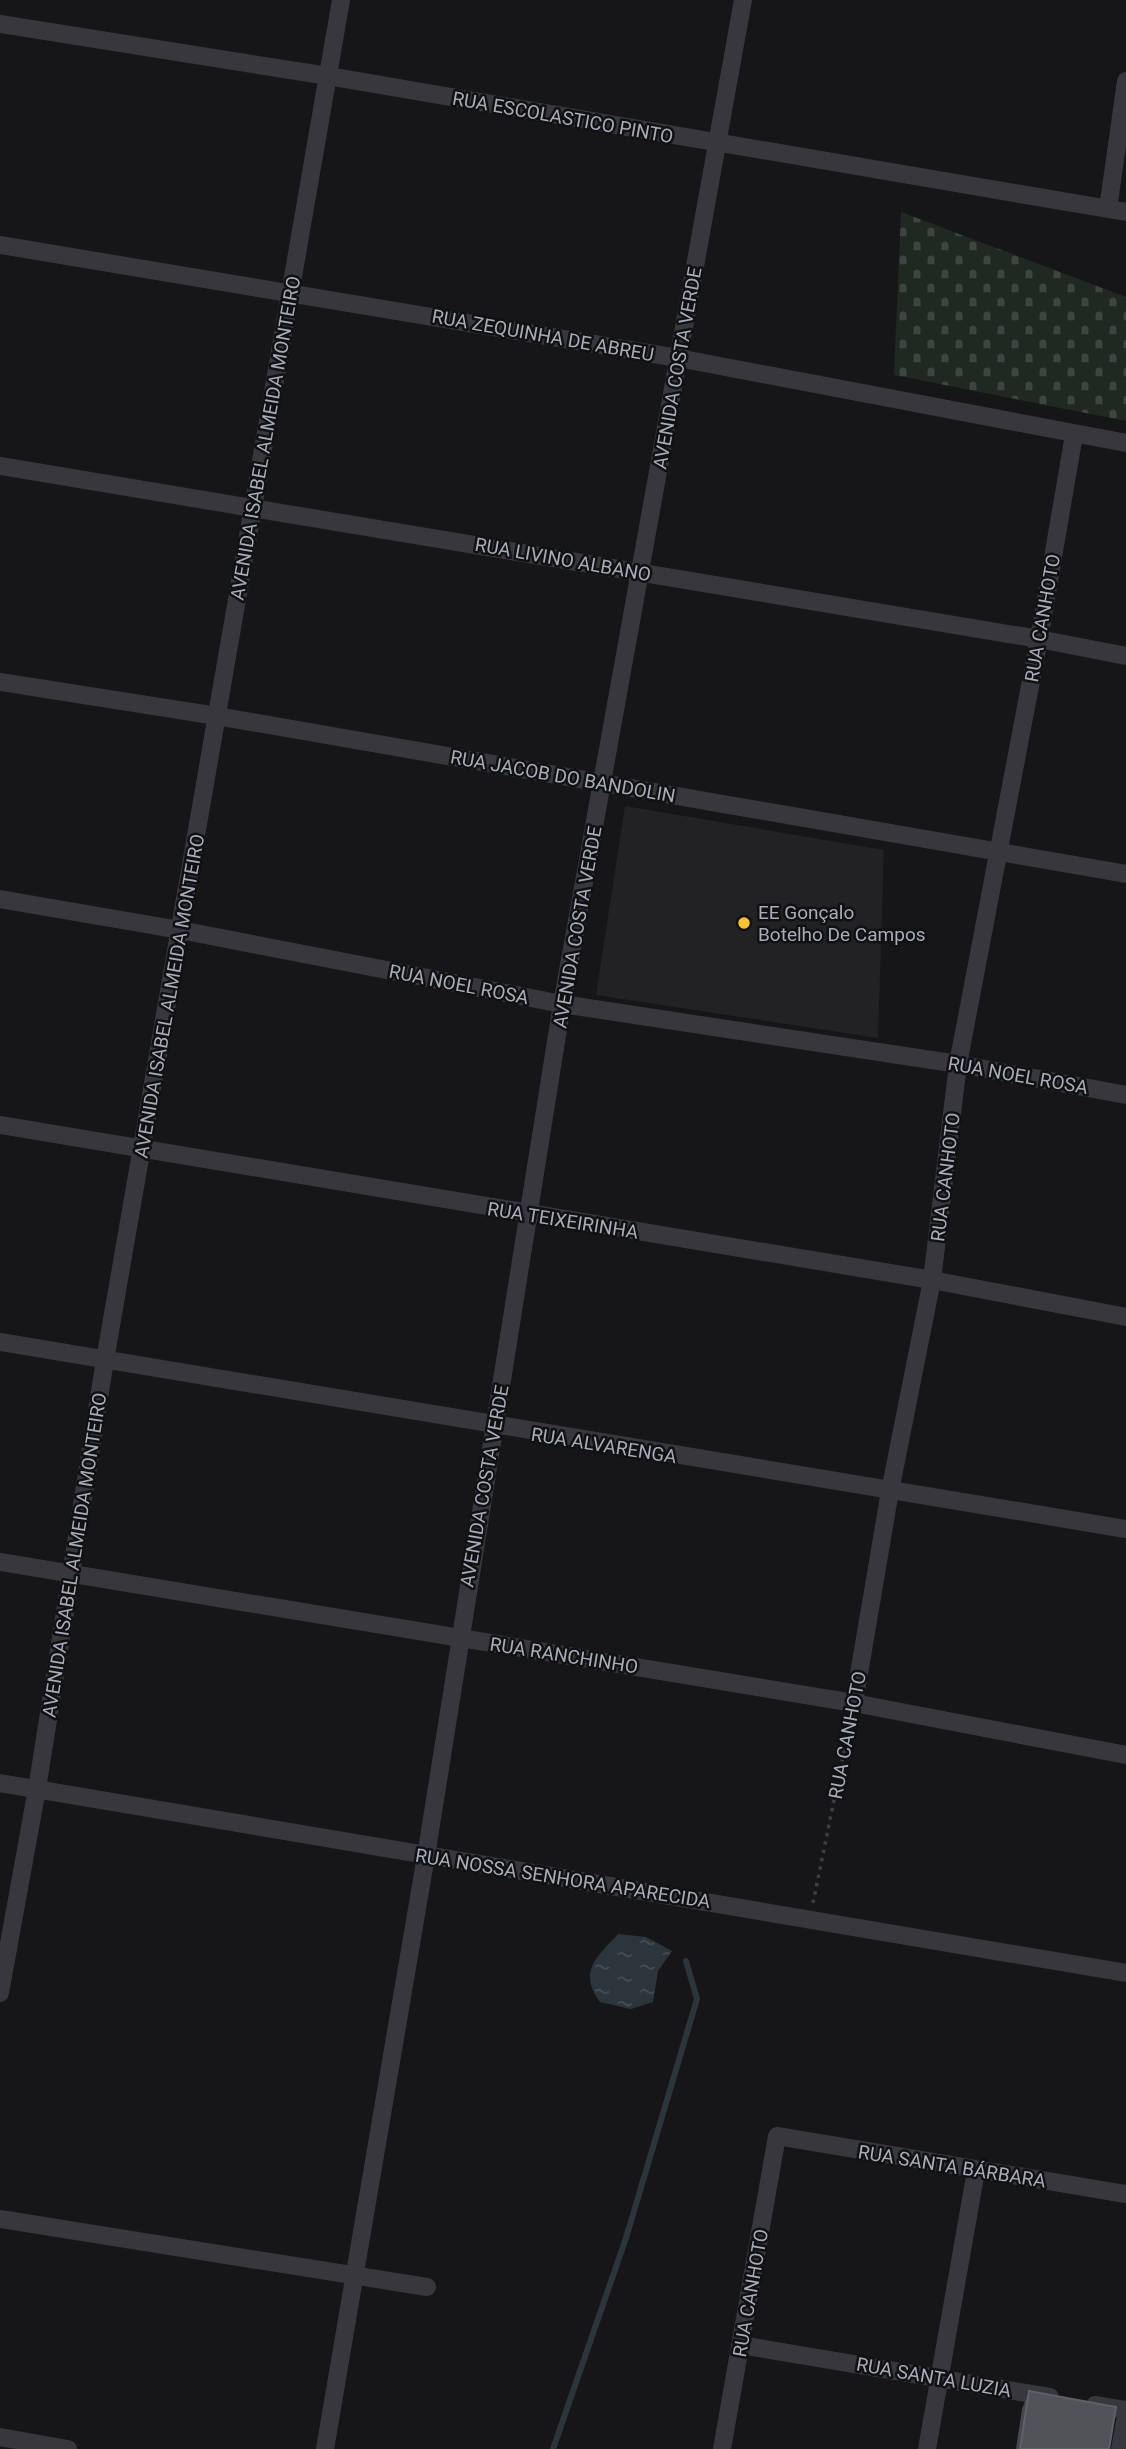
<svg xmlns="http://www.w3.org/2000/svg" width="1126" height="2449" font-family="Roboto,sans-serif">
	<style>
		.built { fill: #222225 }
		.cemetery { fill: url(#cemetery-stones) }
		.water { fill: url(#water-ripples) }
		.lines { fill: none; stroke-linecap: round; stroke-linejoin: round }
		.stream { stroke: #2c343c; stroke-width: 6 }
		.path { stroke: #3d3e44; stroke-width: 3.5; stroke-dasharray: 3.5 5; stroke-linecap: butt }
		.street { stroke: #37373d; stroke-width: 18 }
		.wall { fill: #47484d }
		.building { fill: #525359; stroke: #5f6168; stroke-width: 2 }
		.poi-dot { fill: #f4c232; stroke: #111113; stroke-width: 2.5 }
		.labels { text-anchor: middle; stroke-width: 5; stroke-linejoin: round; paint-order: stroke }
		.street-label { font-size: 19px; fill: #a8acb8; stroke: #111113 }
		.poi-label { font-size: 19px; fill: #a8acb8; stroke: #111113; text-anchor: start }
	</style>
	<defs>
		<pattern id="cemetery-stones" width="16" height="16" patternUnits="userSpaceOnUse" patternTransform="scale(1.75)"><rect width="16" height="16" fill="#202822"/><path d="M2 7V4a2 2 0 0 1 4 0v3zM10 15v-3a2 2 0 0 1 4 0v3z" fill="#3e4440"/></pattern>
		<pattern id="water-ripples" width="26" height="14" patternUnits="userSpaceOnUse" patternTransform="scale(1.75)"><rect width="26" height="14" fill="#2c343c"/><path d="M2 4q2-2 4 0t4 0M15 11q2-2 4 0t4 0" fill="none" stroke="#484f56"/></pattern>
	</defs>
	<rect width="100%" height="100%" fill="#161618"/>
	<path class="built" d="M625 806 884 850 878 1038 596 995Z"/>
	<path class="cemetery" d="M901 212 1126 297V421L894 375Z"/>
	<path class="water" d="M618 1934 646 1937 672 1951 658 1971 653 2002 631 2009 600 2002C578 1971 596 1958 618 1934Z"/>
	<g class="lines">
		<path class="stream" d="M553 2449 626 2238 697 1999 686 1961"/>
		<path class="path" d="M813 1903 850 1722"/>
		<path class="street" d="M0 24 328 76 1126 212
			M1108 209 1126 81
			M0 245 678 358 1126 443
			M0 466 1039 639 1126 656
			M0 682 217 716 1126 874
			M0 899 180 930 562 1004 958 1064 1126 1095
			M0 1125 932 1280 1126 1317
			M0 1342 1126 1529
			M0 1562 854 1703 1126 1755
			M854 1703 890 1491 932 1280 958 1064 1039 639 1074 435
			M0 1783 1126 1973
			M0 1993 37 1789 105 1360 341 0
			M0 2219 427 2287
			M741 2345 1050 2397
			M1095 2405 1126 2410
			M0 2437 68 2449
			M325 2449 426 1856 562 1004 743 0
			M722 2449 777 2136 1126 2194
			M927 2449 976 2171
			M1120 2449 1126 2417"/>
	</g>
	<path class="wall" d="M1029 2391 1109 2449H1016L1022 2409Z"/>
	<path class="building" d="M1029 2391 1116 2407 1109 2449H1020Z"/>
	<circle class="poi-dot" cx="744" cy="923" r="7"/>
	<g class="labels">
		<g class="street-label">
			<text transform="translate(563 117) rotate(10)" y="7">RUA ESCOLASTICO PINTO</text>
			<text transform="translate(543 335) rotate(10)" y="7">RUA ZEQUINHA DE ABREU</text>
			<text transform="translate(677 368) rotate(-80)" y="7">AVENIDA COSTA VERDE</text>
			<text transform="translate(265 438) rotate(-80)" y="7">AVENIDA ISABEL ALMEIDA MONTEIRO</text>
			<text transform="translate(563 559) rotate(10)" y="7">RUA LIVINO ALBANO</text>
			<text transform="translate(1042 618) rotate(-80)" y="7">RUA CANHOTO</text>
			<text transform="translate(563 776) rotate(10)" y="7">RUA JACOB DO BANDOLIN</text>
			<text transform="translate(577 927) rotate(-80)" y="7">AVENIDA COSTA VERDE</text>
			<text transform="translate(459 984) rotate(11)" y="7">RUA NOEL ROSA</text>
			<text transform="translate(169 996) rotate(-80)" y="7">AVENIDA ISABEL ALMEIDA MONTEIRO</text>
			<text transform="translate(1018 1075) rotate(10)" y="7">RUA NOEL ROSA</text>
			<text transform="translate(945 1177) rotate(-83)" y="7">RUA CANHOTO</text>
			<text transform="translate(563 1220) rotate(9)" y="7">RUA TEIXEIRINHA</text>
			<text transform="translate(604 1445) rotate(9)" y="7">RUA ALVARENGA</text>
			<text transform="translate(484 1486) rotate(-80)" y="7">AVENIDA COSTA VERDE</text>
			<text transform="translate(74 1555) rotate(-81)" y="7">AVENIDA ISABEL ALMEIDA MONTEIRO</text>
			<text transform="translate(564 1655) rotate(9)" y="7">RUA RANCHINHO</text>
			<text transform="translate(847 1735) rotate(-79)" y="7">RUA CANHOTO</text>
			<text transform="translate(563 1878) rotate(9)" y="7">RUA NOSSA SENHORA APARECIDA</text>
			<text transform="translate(952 2166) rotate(9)" y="7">RUA SANTA BÁRBARA</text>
			<text transform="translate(750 2293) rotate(-80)" y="7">RUA CANHOTO</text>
			<text transform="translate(934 2377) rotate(10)" y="7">RUA SANTA LUZIA</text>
		</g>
		<g class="poi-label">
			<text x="758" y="919">EE Gonçalo<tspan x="758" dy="22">Botelho De Campos</tspan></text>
		</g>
	</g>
</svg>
